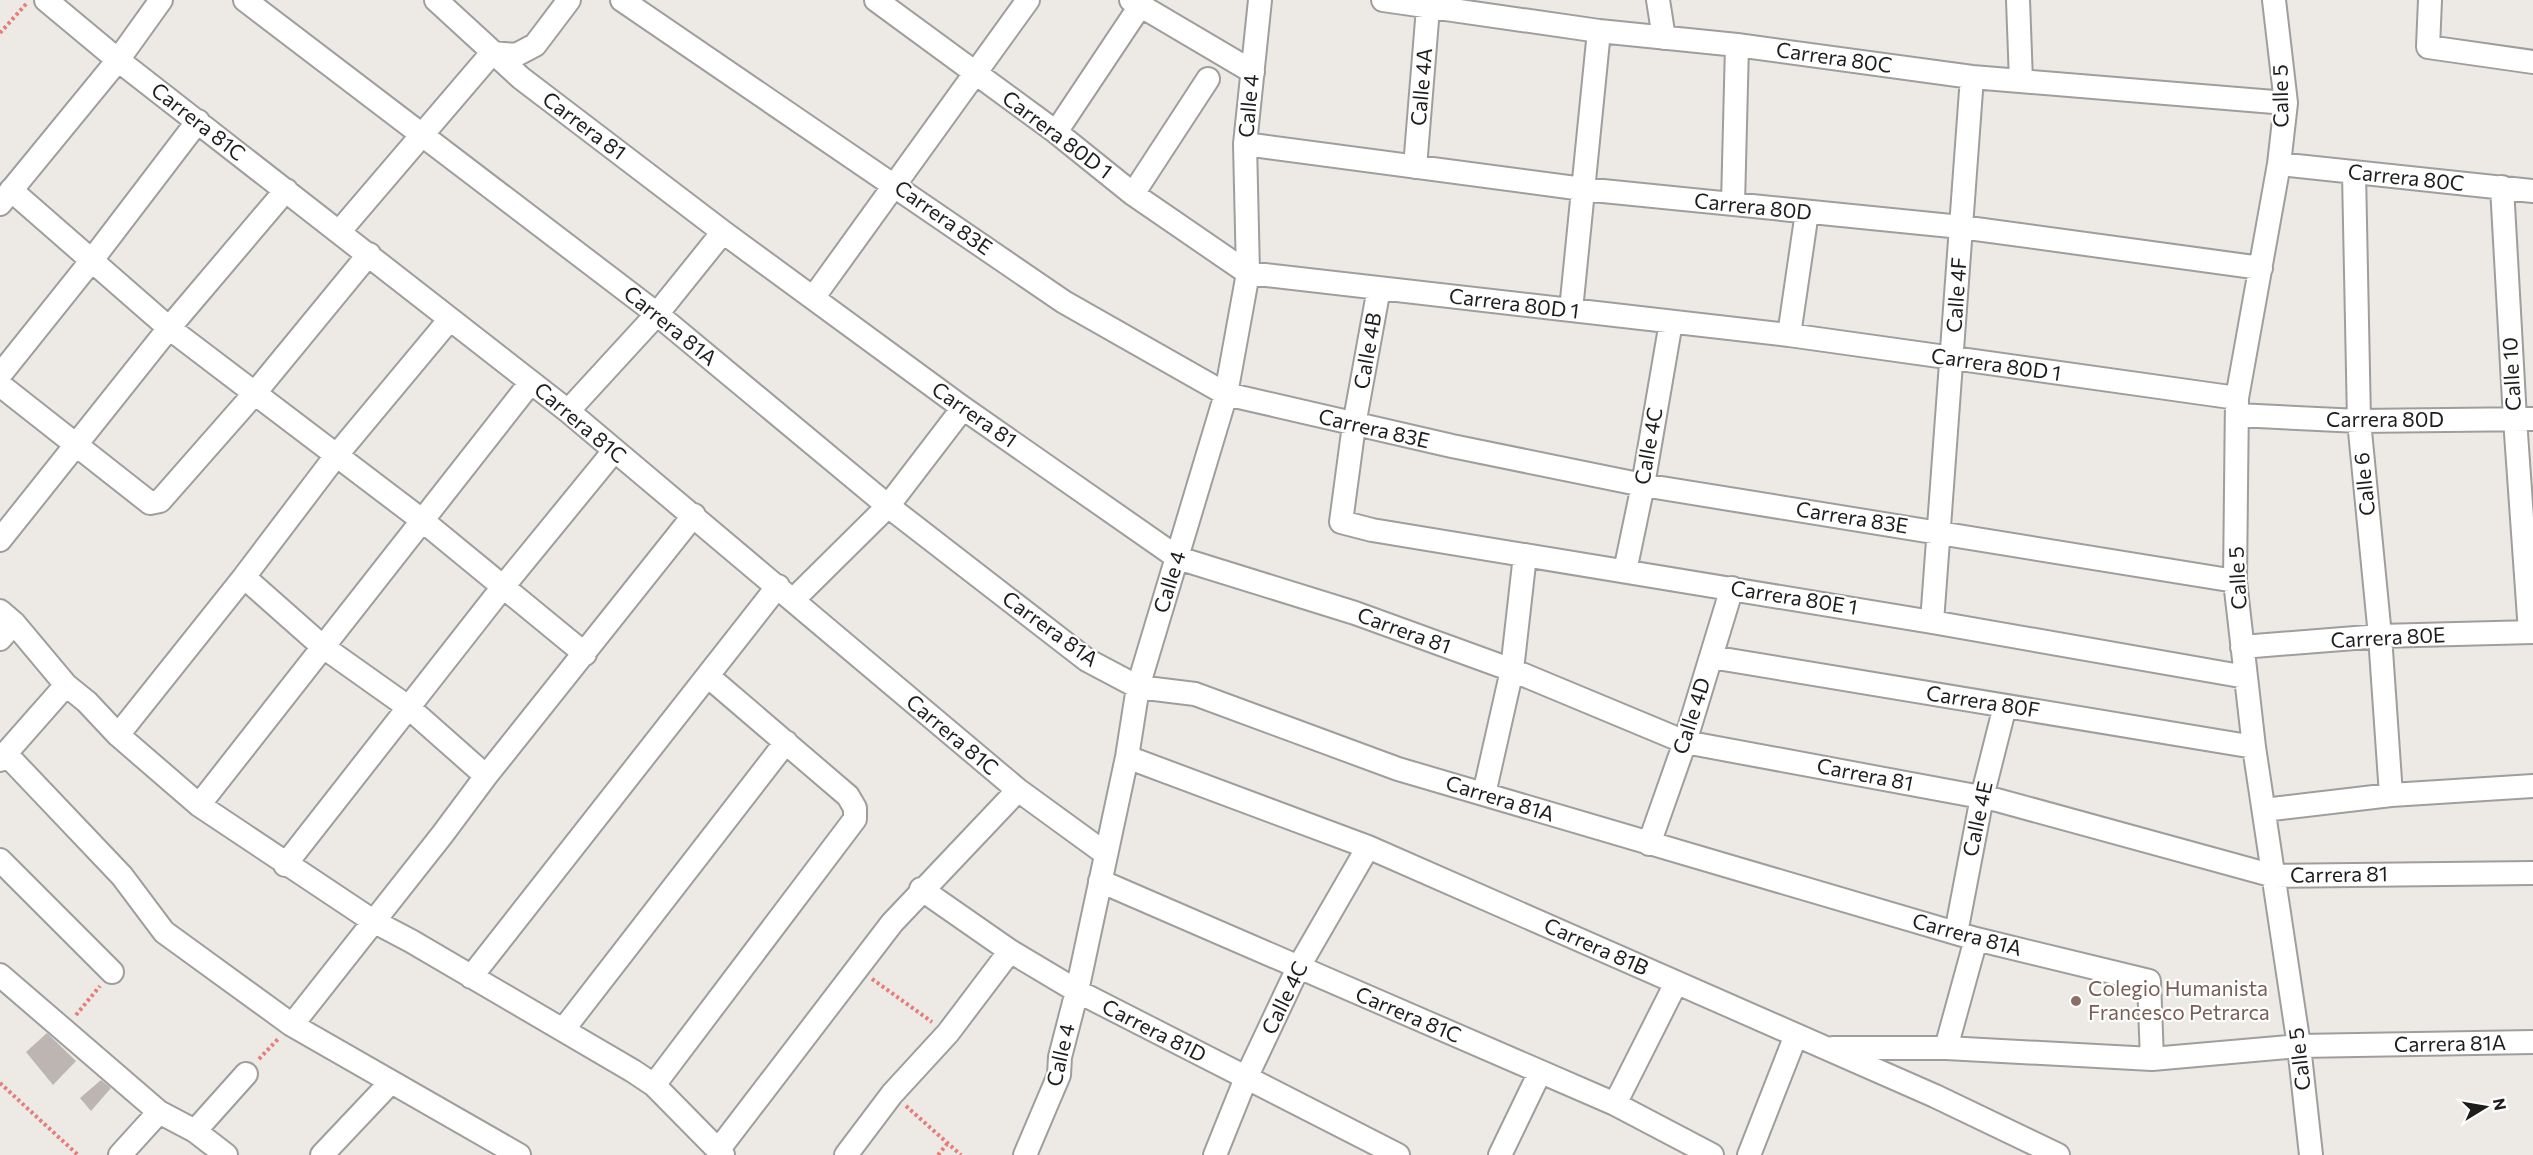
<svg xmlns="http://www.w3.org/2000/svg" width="2533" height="1155" font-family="Commissioner,sans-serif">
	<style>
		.building { fill: #bdb5b1 }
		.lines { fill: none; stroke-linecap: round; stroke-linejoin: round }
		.street-casing { stroke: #9e9e9e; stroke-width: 26 }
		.path { stroke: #e97b78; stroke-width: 4; stroke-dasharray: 3 3; stroke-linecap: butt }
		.street { stroke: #fff; stroke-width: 22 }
		.education-dot { fill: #8d6e63; stroke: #fff; stroke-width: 2 }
		.labels { text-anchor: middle; stroke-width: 4.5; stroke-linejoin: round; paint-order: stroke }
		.street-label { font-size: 21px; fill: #1d1d1d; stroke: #fff }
		.education-label { font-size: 21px; fill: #785e54; stroke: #fff; text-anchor: start }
	</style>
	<rect width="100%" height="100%" fill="#ede9e4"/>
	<path class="building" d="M47 1033 76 1061 53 1085 26 1052Z
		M101 1080 111 1088 91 1111 80 1098Z"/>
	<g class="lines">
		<g class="street-casing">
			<path id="street" d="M46 0 118 60 568 411 1018 790 1106 854
				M245 0 657 314 888 506 1087 660 1138 687 1195 694 1398 769 1976 939 2149 981 2152 1059
				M436 0 521 78 723 232 963 408 1178 558 1355 613 1512 670 1685 742 1997 800 2274 876 2533 873
				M622 0 1064 302 1226 394 1452 446 1643 485 2235 581
				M876 0 1056 132 1133 194 1248 273 1789 335 2237 398
				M1131 0 1253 72
				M1383 0 1599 31 1737 45 1972 77 2286 103
				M1658 0 1664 38
				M2018 0 2021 81
				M2274 0 2286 103 2279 164 2237 398 2235 581 2254 747 2299 1046 2311 1155
				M2430 0 2428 47 2533 62
				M1056 132 1140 6
				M1245 144 1583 189 1961 227 2261 268
				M2279 164 2533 191
				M1415 167 1428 8
				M2354 173 2359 421 2380 636 2391 795
				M2502 187 2515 419 2530 632
				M11 190 169 328 423 521 585 654
				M1133 194 1208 79
				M0 204 118 60 161 0
				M1733 204 1737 45
				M339 232 492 53 516 55 535 45 569 0
				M1379 288 1354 425 1341 522 1372 530 1932 622 2246 677
				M813 298 1028 0
				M1571 310 1599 31
				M1789 335 1807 212
				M0 375 92 260 198 121
				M0 385 150 503 160 501 254 394 369 254
				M568 411 657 314 723 232
				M2237 415 2359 421 2533 419
				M0 540 169 328 286 190
				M1625 571 1643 485 1671 322
				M244 577 322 646 408 707 486 776
				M793 600 888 506 963 408
				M0 611 14 623 66 685 87 702 118 735 199 805 373 921 411 941 633 1071 654 1085 723 1155
				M1932 622 1972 77
				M0 639 14 623
				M2242 647 2380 636 2533 632
				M1711 657 2254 747
				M118 735 244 577 335 457 450 319
				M6 754 122 876 164 932 292 1025 519 1155
				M1127 757 1368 847 1935 1096 2058 1155
				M0 760 66 685
				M1484 794 1512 670 1525 555
				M199 805 531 382
				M2264 810 2391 795 2533 786
				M1649 844 1685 742 1732 588
				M0 860 112 972
				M285 865 502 588 614 451
				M1100 881 1615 1104 1712 1155
				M921 889 1010 951 1077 991 1398 1155
				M1956 933 1982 797 2005 706
				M0 975 159 1112 195 1131 226 1155
				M471 977 778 586
				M292 1025 442 835 486 776 694 515
				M563 1030 786 742
				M1833 1048H1946L2152 1059 2299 1046 2533 1042
				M1946 1048 1976 939
				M654 1085 855 819V808L848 796 709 677
				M1615 1104 1676 983
				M195 1131 246 1074
				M719 1149 892 923 1018 790
				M120 1155 159 1112
				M322 1155 390 1083
				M846 1155 892 1094 948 1033 1010 951
				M1025 1155 1059 1075 1060 1057 1077 991 1127 757 1138 687 1226 394 1248 273 1245 144 1260 0
				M1215 1155 1246 1078 1298 968 1368 847
				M1500 1155 1540 1072
				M1749 1155 1796 1035"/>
		</g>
		<path class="path" d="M0 33 27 3
			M872 979 932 1022
			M76 1015 100 986
			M259 1059 279 1038
			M0 1083 78 1155
			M906 1106 961 1155
			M938 1155 947 1144"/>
		<use href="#street" class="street"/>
	</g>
	<circle class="education-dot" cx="2076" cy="1001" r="6"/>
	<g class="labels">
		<g class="street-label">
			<text transform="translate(1834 58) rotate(8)" y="7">Carrera 80C</text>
			<text transform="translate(1422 87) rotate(-85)" y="7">Calle 4A</text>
			<text transform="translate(2281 96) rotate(-91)" y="7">Calle 5</text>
			<text transform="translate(1249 106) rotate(-85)" y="7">Calle 4</text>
			<text transform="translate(198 122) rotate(38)" y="7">Carrera 81C</text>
			<text transform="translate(584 126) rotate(37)" y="7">Carrera 81</text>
			<text transform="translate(1057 135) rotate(37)" y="7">Carrera 80D 1</text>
			<text transform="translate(2406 178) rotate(6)" y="7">Carrera 80C</text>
			<text transform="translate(1753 207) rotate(6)" y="7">Carrera 80D</text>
			<text transform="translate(943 218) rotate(35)" y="7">Carrera 83E</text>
			<text transform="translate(1957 295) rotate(-86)" y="7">Calle 4F</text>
			<text transform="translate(1514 304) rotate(7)" y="7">Carrera 80D 1</text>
			<text transform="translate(670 326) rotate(39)" y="7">Carrera 81A</text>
			<text transform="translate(1368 351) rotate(-80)" y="7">Calle 4B</text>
			<text transform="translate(1996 365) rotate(8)" y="7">Carrera 80D 1</text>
			<text transform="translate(2512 374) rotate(-93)" y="7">Calle 10</text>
			<text transform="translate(974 415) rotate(35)" y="7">Carrera 81</text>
			<text x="2385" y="427">Carrera 80D</text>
			<text transform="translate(580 423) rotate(40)" y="7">Carrera 81C</text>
			<text transform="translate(1374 429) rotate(13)" y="7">Carrera 83E</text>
			<text transform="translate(1649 446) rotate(-80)" y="7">Calle 4C</text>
			<text transform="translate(2365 484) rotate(-96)" y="7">Calle 6</text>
			<text transform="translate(1852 518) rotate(9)" y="7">Carrera 83E</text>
			<text transform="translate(2238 578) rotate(-93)" y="7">Calle 5</text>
			<text transform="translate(1170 582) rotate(-73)" y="7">Calle 4</text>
			<text transform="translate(1794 598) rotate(9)" y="7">Carrera 80E 1</text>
			<text transform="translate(1050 629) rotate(36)" y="7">Carrera 81A</text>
			<text transform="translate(1404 631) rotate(20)" y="7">Carrera 81</text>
			<text transform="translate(2388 638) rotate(-3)" y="7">Carrera 80E</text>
			<text transform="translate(1983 702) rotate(9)" y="7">Carrera 80F</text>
			<text transform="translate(1692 716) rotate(-72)" y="7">Calle 4D</text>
			<text transform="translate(952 735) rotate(40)" y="7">Carrera 81C</text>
			<text transform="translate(1865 775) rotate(11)" y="7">Carrera 81</text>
			<text transform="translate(1500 799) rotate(17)" y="7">Carrera 81A</text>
			<text transform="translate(1978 819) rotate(-78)" y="7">Calle 4E</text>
			<text transform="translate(2339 875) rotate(-1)" y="7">Carrera 81</text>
			<text transform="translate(1967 935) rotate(15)" y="7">Carrera 81A</text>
			<text transform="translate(1596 947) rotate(24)" y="7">Carrera 81B</text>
			<text transform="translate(1285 998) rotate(-64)" y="7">Calle 4C</text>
			<text transform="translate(1408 1015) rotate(23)" y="7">Carrera 81C</text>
			<text transform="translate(1154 1031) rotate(27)" y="7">Carrera 81D</text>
			<text transform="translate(2450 1044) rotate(-1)" y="7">Carrera 81A</text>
			<text transform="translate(1061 1055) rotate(-77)" y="7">Calle 4</text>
			<text transform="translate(2300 1059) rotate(-97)" y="7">Calle 5</text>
		</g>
		<g class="education-label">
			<text x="2088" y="996">Colegio Humanista<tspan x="2088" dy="24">Francesco Petrarca</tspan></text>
		</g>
	</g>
	<g transform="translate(2485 1107) rotate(79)" stroke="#ffffff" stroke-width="4.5" paint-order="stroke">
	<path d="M0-4.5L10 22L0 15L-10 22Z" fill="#1d1d1d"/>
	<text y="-9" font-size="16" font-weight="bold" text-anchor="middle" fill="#1d1d1d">N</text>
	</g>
</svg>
